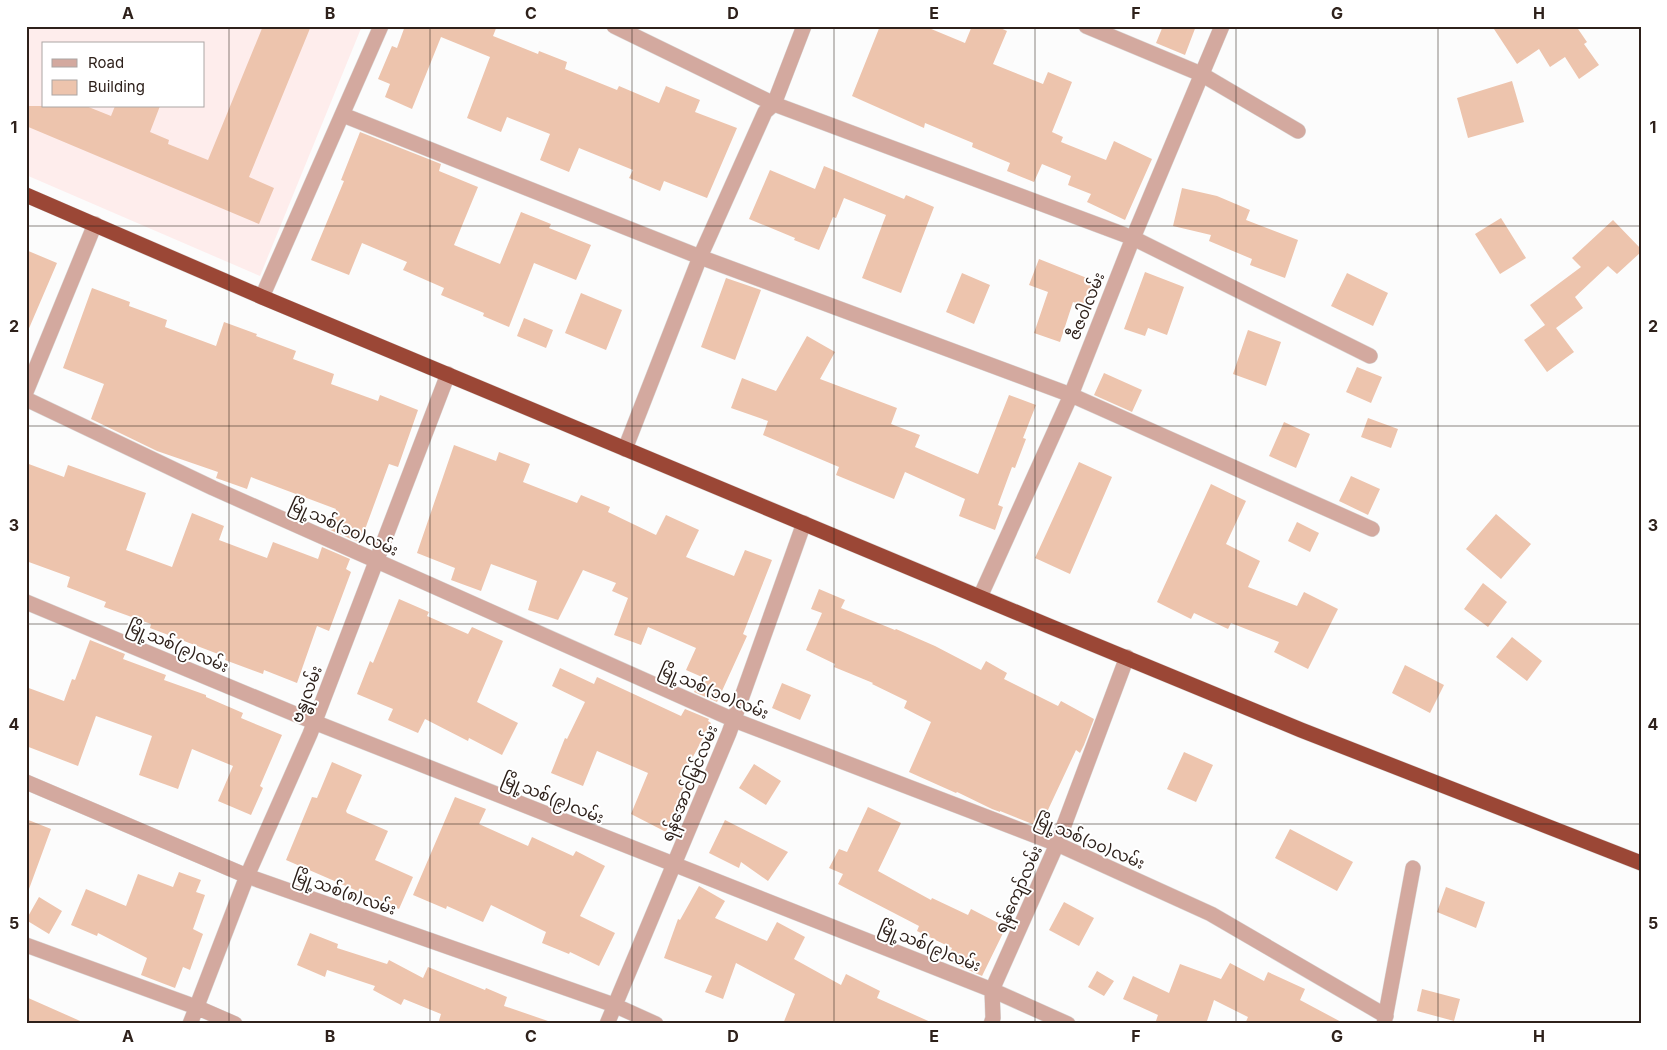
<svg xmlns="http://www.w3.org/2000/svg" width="1667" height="1050" font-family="Inter,'Noto Sans Myanmar',sans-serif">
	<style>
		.commercial { fill: #feedec; fill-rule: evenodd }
		.building { fill: #edc4ad }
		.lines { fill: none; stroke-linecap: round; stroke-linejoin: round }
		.minor-casing { stroke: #dbd9d8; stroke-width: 16 }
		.highway-casing { stroke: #dbd9d8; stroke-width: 16 }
		.minor { stroke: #d3a99f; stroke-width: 15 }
		.highway { stroke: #9b4736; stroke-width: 15 }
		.grid { fill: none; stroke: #2e211b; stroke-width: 1; stroke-opacity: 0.55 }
		.labels { text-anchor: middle; stroke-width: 4; stroke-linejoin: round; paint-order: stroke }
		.street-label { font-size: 16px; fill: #2e211b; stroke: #fff }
		.neatline { fill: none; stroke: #2e211b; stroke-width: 2 }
		.grid-label { font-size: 16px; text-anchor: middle; font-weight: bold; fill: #2e211b }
	</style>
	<rect width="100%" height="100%" fill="#fcfcfc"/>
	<path class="commercial" d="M26 26H362L260 276 26 175ZM44 44H204V106H44Z"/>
	<path class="building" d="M263 26H311L249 177 274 188 259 224 26 126V106H86L111 116 115 106H160L150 132 169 140 168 144 208 160Z
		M405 26H497L493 36 538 54 539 51 567 62 565 69 617 90 619 86 659 103 666 86 700 100 695 112 737 128 707 198 664 181 660 191 629 178 633 170 579 148 569 172 540 160 550 134 507 117 501 132 467 118 490 57 441 37 412 109 385 97 390 84 378 79 392 46 397 48Z
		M880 26H924L965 43 972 26H996L1007 31 993 64 1043 84 1048 72 1072 82 1052 132 1063 137 1061 142 1106 160 1114 141 1152 159 1125 220 1087 202 1091 194 1068 185 1071 176 1042 164 1034 182 1007 171 1010 163 972 147 973 143 925 123 924 128 852 96Z
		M1163 26H1196L1185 55 1156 43Z
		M1492 26H1576L1587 42 1584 44 1599 65 1579 79 1565 57 1550 67 1539 49 1517 64Z
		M1512 81 1524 122 1468 138 1457 98Z
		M360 132 441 164 439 171 478 187 454 245 500 264 521 212 551 224 549 228 591 245 576 280 534 263 509 327 483 316 484 313 441 295 444 288 403 270 407 262 362 243 349 275 311 260 344 181 341 180Z
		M824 166 904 199 906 195 934 207 901 293 862 278 886 215 844 198 836 218 833 217 819 250 794 240 795 238 749 219 770 170 815 189Z
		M1182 188 1217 196 1250 210 1246 220 1298 240 1285 278 1250 265 1252 259 1209 241 1211 235 1173 226Z
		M1501 218 1526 258 1500 274 1475 234Z
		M1613 220 1641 249V252L1617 274 1608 266 1575 297 1583 308 1556 328 1574 352 1547 372 1524 340 1545 325 1530 305 1581 267 1572 258Z
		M26 250 57 263 27 333H26Z
		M1039 259 1097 282 1087 307 1073 302 1060 342 1034 333 1048 292 1029 285Z
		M1145 272 1184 287 1167 335 1148 328 1145 336 1124 329Z
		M962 273 990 285 974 324 946 312Z
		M1347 273 1388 293 1373 326 1331 306Z
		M726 278 761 290 735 360 701 347Z
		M92 288 130 302 129 306 167 320 165 327 216 346 224 322 257 334 256 336 296 351 293 359 334 374 331 384 378 401 380 395 418 410 398 467 389 464 360 543 328 529 336 509 251 477 247 489 216 478 218 472 157 451 91 419 104 384 63 368Z
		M581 293 622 310 606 350 565 333Z
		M524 318 553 330 546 348 517 336Z
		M1248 330 1281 342 1266 386 1233 374Z
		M807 336 835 352 820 379 897 408 891 424 920 435 915 447 978 474 1009 395 1036 405 1023 438 1026 439 1015 468 1012 467 998 505 1003 507 995 530 959 516 965 499 905 472 894 499 836 475 839 467 763 435 768 421 731 408 742 378 776 391Z
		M1357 367 1382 377 1371 403 1346 392Z
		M1104 373 1142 390 1132 412 1094 395Z
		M1368 418 1398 429 1391 448 1361 437Z
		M1284 422 1310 434 1296 468 1269 456Z
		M454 445 496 461 499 452 530 464 523 482 577 503 581 495 610 507 608 512 656 535 666 515 699 530 686 557 734 576 745 550 772 560 743 634 747 636 717 702 694 692 702 677 686 670 696 648 648 627 641 645 614 635 628 598 612 591 616 583 583 570 558 620 528 610 537 581 491 564 481 591 451 580 455 568 417 553Z
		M1079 462 1112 477 1070 574 1035 558Z
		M26 463 64 477 68 465 146 493 126 550 172 567 192 513 224 526 219 540 267 558 273 542 318 559 322 547 350 559 346 569 351 572 329 631 317 626 297 683 264 670 263 674 225 660 226 657 150 628 151 624 104 607 106 602 67 587 70 577 26 561Z
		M1351 476 1380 489 1368 515 1339 501Z
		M1211 484 1246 501 1226 544 1260 561 1248 587 1297 606 1304 592 1338 609 1308 669 1274 652 1279 642 1231 623 1228 629 1194 613 1191 619 1157 602Z
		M1496 514 1531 544 1501 579 1466 549Z
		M1297 522 1319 533 1310 552 1288 541Z
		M1483 583 1507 602 1488 627 1464 609Z
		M819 589 845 600 841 608 895 630 896 629 935 646 981 670 986 661 1007 673 1004 679 1058 706 1061 701 1094 719 1084 745 1080 753 1076 750 1040 827 1000 811V812L992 809 957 792 956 793 909 772 931 722 904 708 907 701 872 684 873 683 834 667 835 664 806 650 822 613 811 609Z
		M399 599 429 612 427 616 468 634 472 627 503 641 477 702 518 723 502 755 469 738 468 741 425 719 418 733 388 720 393 709 357 694 370 661 373 663Z
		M1512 637 1542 661 1527 681 1496 657Z
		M90 640 125 654 123 659 166 675 164 680 206 695V697L243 713 241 718 282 735 260 786 263 788 251 815 218 801 233 766 192 749 178 789 139 775 152 736 96 716 78 766 26 746V687L64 701 72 679 75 680Z
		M1405 665 1444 685 1430 713 1392 693Z
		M560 668 594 684 597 677 681 716 685 709 709 719 708 721 711 723 679 783 684 785 666 832 631 814 648 773 597 751 583 786 551 773 565 738 567 739 585 702 552 686Z
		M782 683 811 695 800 720 772 708Z
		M1184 752 1213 765 1196 802 1167 789Z
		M332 762 362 775 346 811 347 813 388 831 375 860 413 877 399 909 286 860 312 797 317 798Z
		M754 764 781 781 766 805 739 788Z
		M455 797 486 809 479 824 528 846 532 837 573 856 576 851 605 866 580 916 615 933 599 966 570 952 569 954 542 943 546 932 491 905 483 922 447 906 446 909 413 895Z
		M868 807 901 823 878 871 931 900 932 898 968 915 971 909 1006 927 982 976 946 960 952 948 917 931 919 926 838 884 843 874 829 868 839 849 847 852Z
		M26 819 51 829 29 889H26Z
		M725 820 788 852 768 881 741 862 739 868 709 853Z
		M1290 829 1353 862 1337 891 1275 858Z
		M179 872 201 880 196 892 205 895 193 929 203 934 190 970 183 967 175 988 141 975 147 958 98 933 97 936 71 925 86 889 126 906 138 874 173 887Z
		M699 886 725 901 715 918 767 941 777 922 805 937 794 959 841 985 846 974 880 991 877 998 935 1024H783L795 994 736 963 723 999 705 992 712 976 664 958 678 919 680 920Z
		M1446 887 1485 902 1476 928 1437 912Z
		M39 897 62 911 49 934 26 920Z
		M1064 902 1094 918 1079 946 1049 930Z
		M310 933 338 944 337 948 387 964 389 960 423 978 428 967 485 990 486 988 507 997 504 1006 548 1021 547 1024H438L441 1014 404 999 401 1005 373 990 375 986 327 970 325 977 297 965Z
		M1230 963 1264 981 1268 972 1305 989 1300 1000 1345 1024H1245L1248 1017 1214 1000 1206 1024H1155L1158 1015 1123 999 1133 976 1169 993 1180 964 1221 979Z
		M1097 971 1114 981 1104 996 1088 987Z
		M1422 989 1460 999 1454 1021 1417 1011Z
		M26 997 87 1024H26Z"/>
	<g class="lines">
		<g class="minor-casing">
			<path id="minor" d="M614 26 774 104 1133 238 1370 356
				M1086 26 1201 74 1298 131
				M343 115 700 257 1071 395 1372 529
				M262 297 381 26
				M26 392 95 224
				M26 399 213 488 734 720 1057 844 1211 914 1386 1016
				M625 449 700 257 765 112 774 104 804 26
				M980 597 1071 395 1133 238 1222 26
				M26 602 314 722 992 990 1068 1024
				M26 782 247 876 614 1005 656 1024
				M26 945 196 1007 235 1024
				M190 1024 247 876 310 734 448 374
				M607 1024 729 733 804 523
				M991 1024 993 1018 992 990 1057 844 1127 657
				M1384 1024 1413 868"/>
		</g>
		<g class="highway-casing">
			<path id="highway" d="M26 195 262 297 1049 626 1301 730 1641 863"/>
		</g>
		<use href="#minor" class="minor"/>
		<use href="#highway" class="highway"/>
	</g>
	<path class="grid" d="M229 26V1024M430 26V1024M632 26V1024M834 26V1024M1035 26V1024M1236 26V1024M1438 26V1024M26 226H1641M26 426H1641M26 624H1641M26 824H1641"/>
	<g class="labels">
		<g class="street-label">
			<text transform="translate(1086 306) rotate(-68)" y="6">ဇီဇဝါလမ်း</text>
			<text transform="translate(344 527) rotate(24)" y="6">မြို့သစ်(၁၀)လမ်း</text>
			<text transform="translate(178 646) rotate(23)" y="6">မြို့သစ်(၉)လမ်း</text>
			<text transform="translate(714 691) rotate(23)" y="6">မြို့သစ်(၁၀)လမ်း</text>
			<text transform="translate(306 694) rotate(-69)" y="6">ဗန္ဓုလမ်း</text>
			<text transform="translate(689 783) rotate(-68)" y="6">ရန်အောင်မြင်လမ်း</text>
			<text transform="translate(553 798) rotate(22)" y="6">မြို့သစ်(၉)လမ်း</text>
			<text transform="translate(1090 841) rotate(23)" y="6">မြို့သစ်(၁၀)လမ်း</text>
			<text transform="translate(1018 889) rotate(-66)" y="6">ရန်ကျော်လမ်း</text>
			<text transform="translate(345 892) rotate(19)" y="6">မြို့သစ်(၈)လမ်း</text>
			<text transform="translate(930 946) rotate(22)" y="6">မြို့သစ်(၉)လမ်း</text>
		</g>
	</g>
	<rect width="1667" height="1050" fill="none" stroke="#ffffff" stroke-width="55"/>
	<rect x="42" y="42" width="162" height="65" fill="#ffffff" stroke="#aba6a4"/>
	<rect x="52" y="59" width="25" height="8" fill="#d3a99f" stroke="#aba6a4"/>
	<text x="88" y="68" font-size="15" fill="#2e211b">Road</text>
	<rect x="52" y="80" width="25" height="15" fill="#edc4ad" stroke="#aba6a4"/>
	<text x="88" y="92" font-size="15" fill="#2e211b">Building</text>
	<rect x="28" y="28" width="1612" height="994" class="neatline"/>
	<g class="grid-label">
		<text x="128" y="19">A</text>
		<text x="330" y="19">B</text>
		<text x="531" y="19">C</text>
		<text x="733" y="19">D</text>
		<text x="934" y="19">E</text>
		<text x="1136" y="19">F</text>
		<text x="1337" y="19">G</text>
		<text x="1539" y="19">H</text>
		<text x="14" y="133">1</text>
		<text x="1653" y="133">1</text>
		<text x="14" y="332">2</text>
		<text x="1653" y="332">2</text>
		<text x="14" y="531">3</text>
		<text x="1653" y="531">3</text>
		<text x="14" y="730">4</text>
		<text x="1653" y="730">4</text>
		<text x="14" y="929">5</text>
		<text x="1653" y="929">5</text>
		<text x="128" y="1042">A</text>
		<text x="330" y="1042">B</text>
		<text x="531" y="1042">C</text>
		<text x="733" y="1042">D</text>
		<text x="934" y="1042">E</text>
		<text x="1136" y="1042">F</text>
		<text x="1337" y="1042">G</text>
		<text x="1539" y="1042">H</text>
	</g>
</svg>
